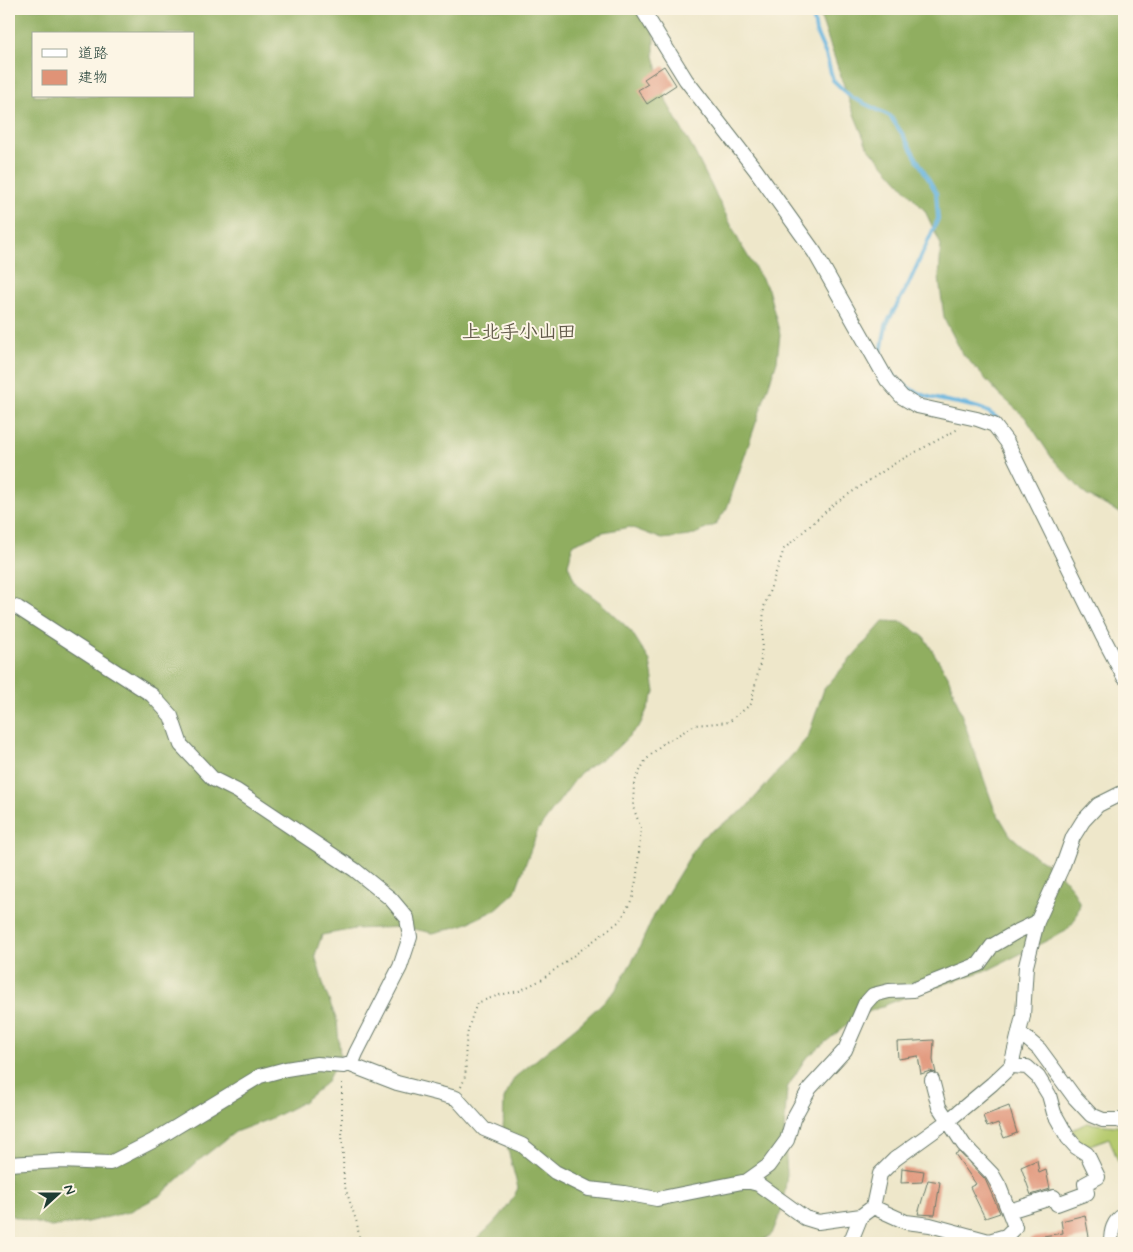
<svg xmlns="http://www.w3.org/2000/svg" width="1133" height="1252" font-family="Mynerve,'Klee One',sans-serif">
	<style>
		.green { fill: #b6ca6e; stroke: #6a8451 }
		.forest { fill: #90ae61; stroke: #58764a; fill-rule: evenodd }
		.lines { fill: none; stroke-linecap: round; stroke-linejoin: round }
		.stream { stroke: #64b2de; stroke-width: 4 }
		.building { fill: #e09377 }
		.minor-casing { stroke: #677868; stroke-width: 16 }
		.path { stroke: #677868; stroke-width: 2; stroke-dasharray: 1 4; stroke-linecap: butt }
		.minor { stroke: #fff; stroke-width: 14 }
		.labels { text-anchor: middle; stroke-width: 4; stroke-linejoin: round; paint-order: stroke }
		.quarter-label { font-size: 19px; font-weight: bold; fill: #635b4b; stroke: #fcf5e5 }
	</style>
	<rect width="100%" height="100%" fill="#fcf5e5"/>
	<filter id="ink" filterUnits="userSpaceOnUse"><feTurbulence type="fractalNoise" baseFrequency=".02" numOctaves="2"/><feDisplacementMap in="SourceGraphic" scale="10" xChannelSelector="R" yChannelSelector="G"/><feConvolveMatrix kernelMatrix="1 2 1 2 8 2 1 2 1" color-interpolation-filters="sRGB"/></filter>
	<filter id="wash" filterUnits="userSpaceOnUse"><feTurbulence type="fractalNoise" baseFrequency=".0096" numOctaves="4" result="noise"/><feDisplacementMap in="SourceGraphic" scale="20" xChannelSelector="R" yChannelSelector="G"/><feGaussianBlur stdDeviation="1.12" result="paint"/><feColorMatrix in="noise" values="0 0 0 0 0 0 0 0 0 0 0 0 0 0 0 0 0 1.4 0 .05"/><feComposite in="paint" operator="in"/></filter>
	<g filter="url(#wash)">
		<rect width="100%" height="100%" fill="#eee7ca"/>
		<path class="green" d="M1087 1123 1124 1127V1168L1121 1169 1109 1138 1090 1145 1078 1141 1072 1130Z"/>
		<path class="forest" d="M9 9H657L654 18V56L667 103 694 151 741 245 768 289 780 334 777 361 727 508 715 525 690 536 662 539 630 527 603 532 573 544 568 565 576 584 601 603 631 631 650 661 655 692 640 725 616 749 580 773 538 830 515 892 495 910 463 925 433 933 404 927 355 929 322 935 315 955 325 990 337 1021 340 1056 326 1083 303 1102 272 1118 235 1132 198 1161 161 1195 129 1212 87 1222 51 1227 9 1215ZM34 34H194V96H34Z
			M818 9H1124V515L1086 495 1052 458 1025 417 999 394 962 353 944 318 939 278 941 245 925 211 867 146 852 109Z
			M884 621 903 622 924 637 948 676 994 808 1010 835 1033 855 1057 870 1072 888 1080 904 1075 920 1066 931 990 969 910 995 856 1017 805 1059 787 1088 784 1134 787 1173 783 1207 772 1234 759 1243H472C492 1226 507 1212 518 1188L503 1131 504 1099 514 1078 581 1023 615 991 637 953 653 917 701 838 744 810 808 737 824 689Z"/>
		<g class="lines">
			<path class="stream" d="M812 9 816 32 826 55 833 80 851 97 890 116 903 135 936 192 938 219 909 283 886 325 880 358
				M887 368C896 379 908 389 921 394 947 406 990 399 1005 429"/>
		</g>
		<g id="blocks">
			<path class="building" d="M664 66 676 85 647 104 638 90 648 84 644 79Z
				M934 1040 933 1060 936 1073 930 1071 921 1074 918 1056 898 1059 897 1042Z
				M1009 1106 1017 1133 1004 1138 998 1123 987 1127 983 1116Z
				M959 1152 985 1179 1000 1213 985 1218 970 1187 976 1184 955 1154Z
				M1037 1160 1039 1173 1046 1170 1050 1189 1031 1195 1021 1167Z
				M902 1168 924 1171 922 1182 901 1183Z
				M928 1180 940 1182 935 1215 918 1214Z
				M1085 1215 1089 1237 1068 1241V1243H1031L1030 1238 1063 1233 1061 1221Z"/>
		</g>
	</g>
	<g filter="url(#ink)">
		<use href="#blocks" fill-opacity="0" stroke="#677868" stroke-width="1"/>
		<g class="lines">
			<g class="minor-casing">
				<path id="minor" d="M642 9 686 80 755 169 815 253 887 380 902 397 917 406 977 419 994 425 1007 442 1102 635 1124 677
					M9 605 18 608 152 695 171 716 181 745 213 779 237 791 355 870 391 899 407 918 410 937 400 967 356 1053 352 1063 353 1066 397 1083 456 1098 484 1129 522 1145 555 1172 589 1189 624 1193 657 1199 747 1181 768 1166 787 1140 793 1119 810 1088 845 1050 865 1004 873 995 889 991 913 990 979 964 992 946 1016 932 1037 922
					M1019 1032 1039 1049 1075 1098 1091 1115 1103 1120H1118L1124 1122
					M9 1164 60 1161 110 1163 153 1141 260 1076 286 1069 317 1064 344 1066 352 1063
					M747 1181 758 1184 805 1218 818 1222 861 1216 873 1207 880 1174 895 1159 949 1120 992 1084 1011 1066 1023 1016 1026 966 1037 922 1063 865 1073 837 1083 821 1098 805 1124 792
					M873 1207 906 1222 930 1225 989 1241 1006 1236 1015 1227 999 1186 992 1174 964 1145 939 1107 932 1080
					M1009 1211 1054 1197 1057 1204 1087 1193 1085 1184 1098 1177 1087 1154 1076 1147 1068 1138 1054 1113 1049 1095 1038 1077 1027 1067 1011 1066
					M850 1243 861 1216
					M1111 1243C1111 1231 1113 1221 1124 1215"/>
			</g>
			<path class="path" d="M342 1078V1131L344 1184 357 1223 360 1243
				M461 1087C469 1071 464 1061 466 1045 467 1029 472 1017 477 1003L499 995 519 991 541 980 621 920 633 897 637 875 641 828 633 807 634 783 645 761 661 745 695 725 729 722 751 704 761 659 764 607 784 549 834 504 897 462 960 428"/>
			<use href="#minor" class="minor"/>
		</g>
	</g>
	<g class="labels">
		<g class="quarter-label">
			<text x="519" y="338">上北手小山田</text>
		</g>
	</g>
	<rect width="1133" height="1252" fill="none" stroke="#fcf5e5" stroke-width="30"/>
	<rect x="32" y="32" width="162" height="65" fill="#fcf5e5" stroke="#a4ab9e"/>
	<rect x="42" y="49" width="25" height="8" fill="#ffffff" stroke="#a4ab9e"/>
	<text x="78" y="58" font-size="15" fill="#1f3d34">道路</text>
	<rect x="42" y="70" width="25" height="15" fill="#e09377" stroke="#a4ab9e"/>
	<text x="78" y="82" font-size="15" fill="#1f3d34">建物</text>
	<g transform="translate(58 1194) rotate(69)" stroke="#fcf5e5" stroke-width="4" paint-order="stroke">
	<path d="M0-4L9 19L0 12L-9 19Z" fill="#1f3d34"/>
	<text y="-8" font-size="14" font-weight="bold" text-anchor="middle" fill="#1f3d34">N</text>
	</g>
</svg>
